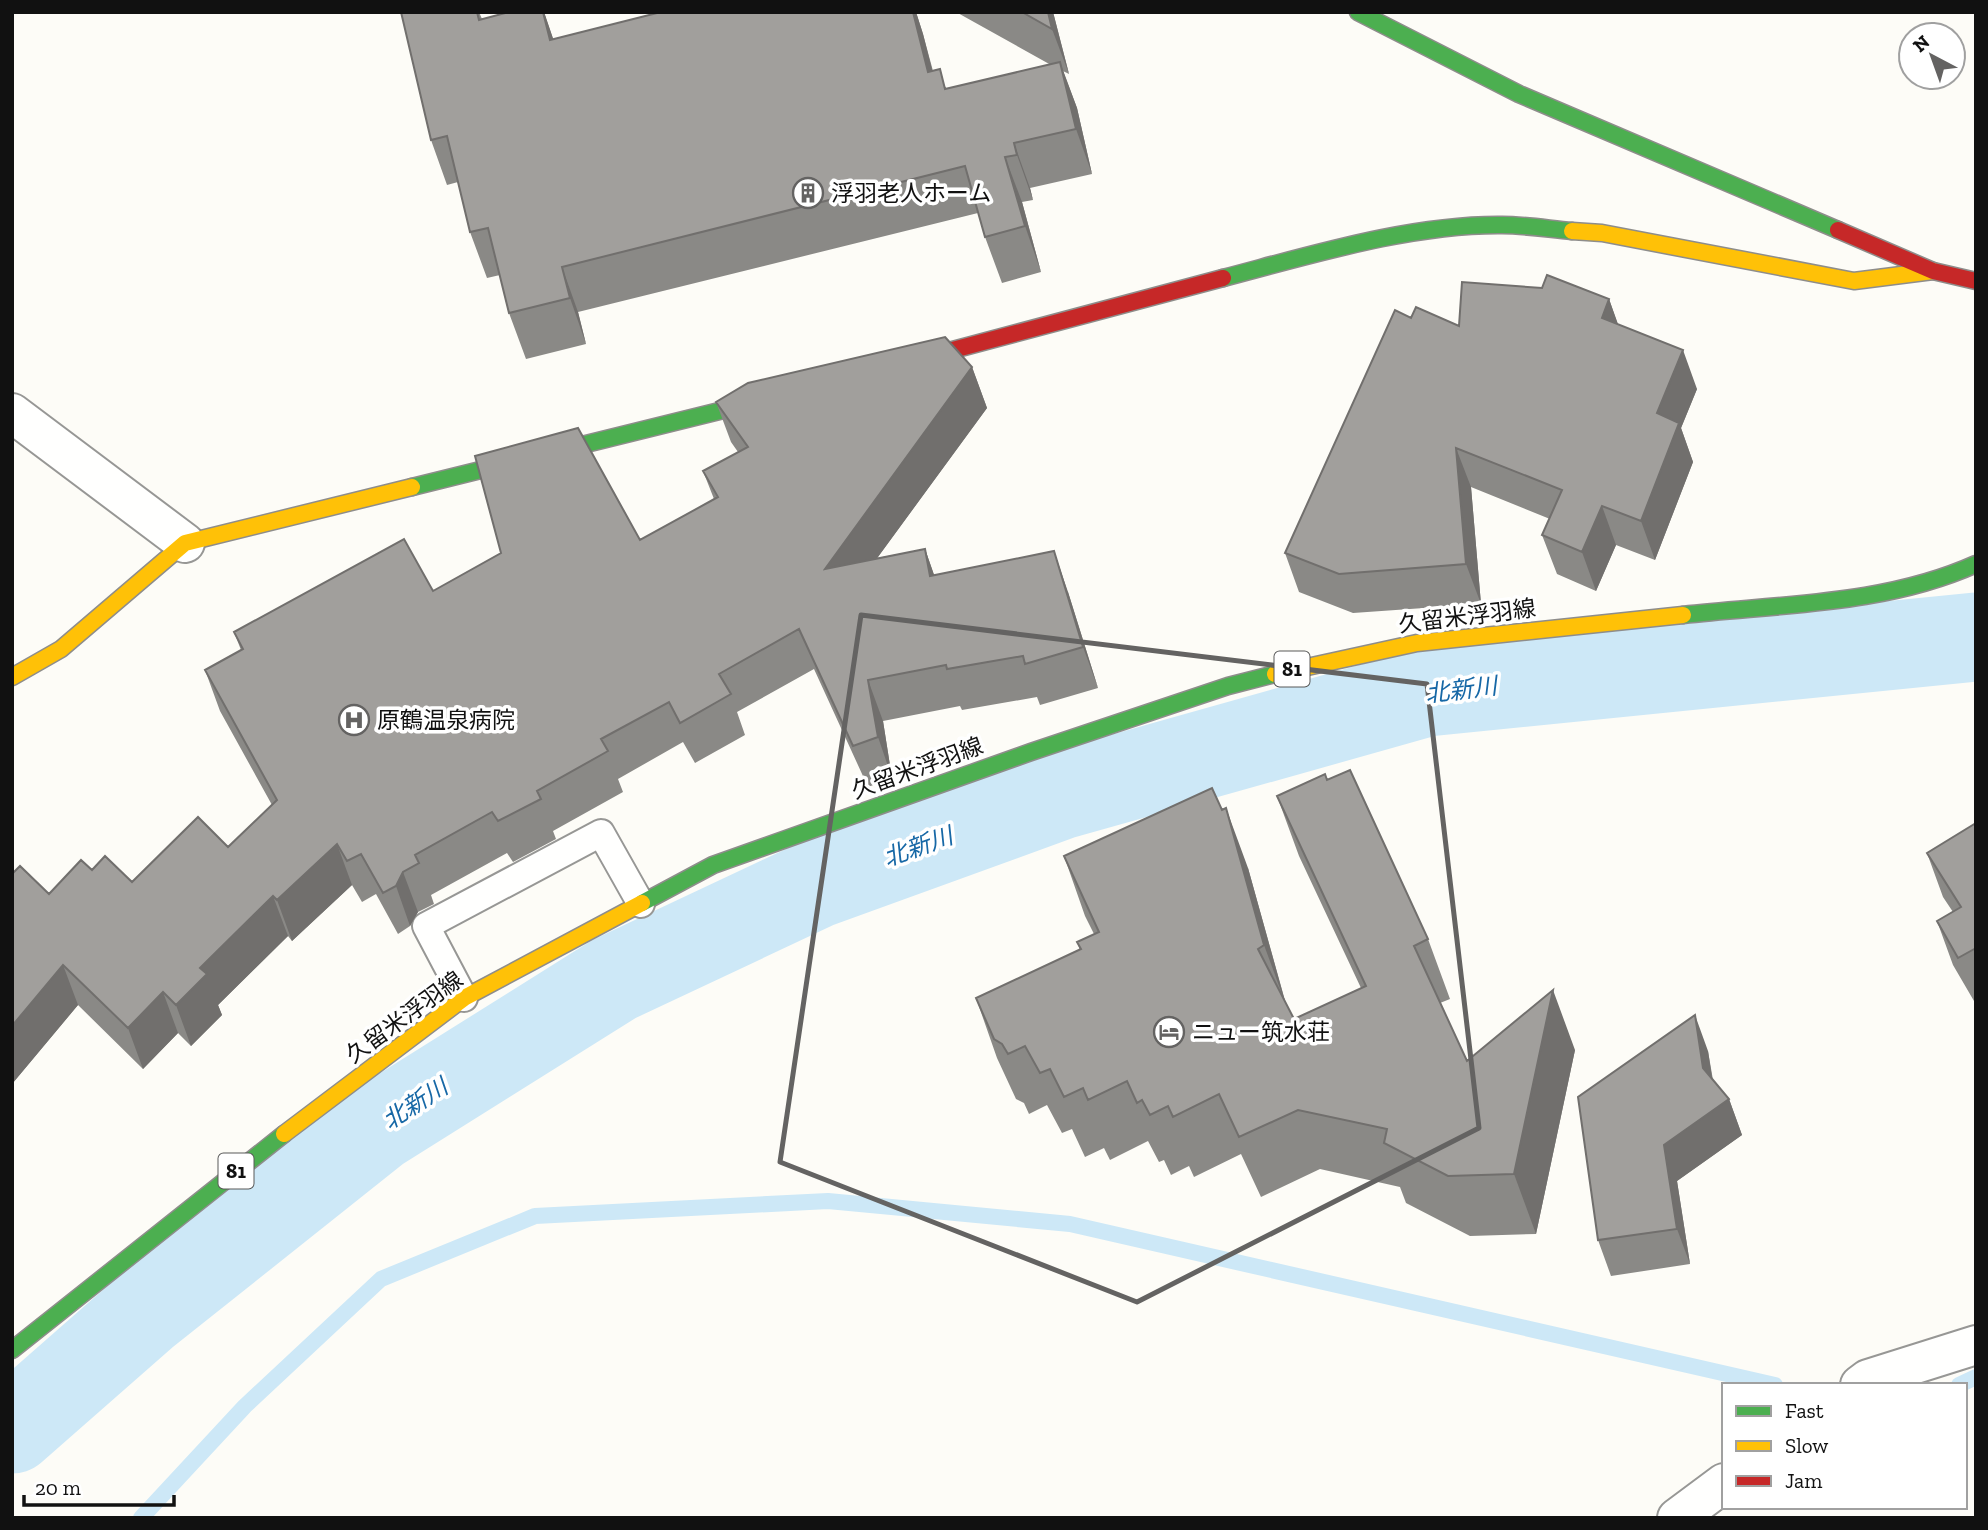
<svg xmlns="http://www.w3.org/2000/svg" width="1988" height="1530" font-family="'Zilla Slab','Noto Sans JP',serif">
	<style>
		.lines { fill: none; stroke-linecap: round; stroke-linejoin: round }
		.stream { stroke: #cde8f7; stroke-width: 16 }
		.river { stroke: #cde8f7; stroke-width: 89 }
		.lane-casing { stroke: #979795; stroke-width: 30 }
		.street-casing { stroke: #979795; stroke-width: 42 }
		.fast-casing { stroke: #8e8d8b; stroke-width: 19 }
		.slow-casing { stroke: #8e8d8b; stroke-width: 19 }
		.jam-casing { stroke: #8e8d8b; stroke-width: 19 }
		.lane { stroke: #fffffe; stroke-width: 26 }
		.street { stroke: #fffffe; stroke-width: 38 }
		.fast { stroke: #4caf50; stroke-width: 16 }
		.slow { stroke: #ffc107; stroke-width: 16 }
		.jam { stroke: #c62828; stroke-width: 16 }
		.wall { fill: #8a8986 }
		.shaded-wall { fill: #716f6d }
		.building { fill: #a19f9c; stroke: #716f6d; stroke-width: 2 }
		.marked { fill: none; stroke: #646362; stroke-width: 5; stroke-linejoin: round }
		.labels { text-anchor: middle; stroke-width: 7; stroke-linejoin: round; paint-order: stroke }
		.shield { fill: #fff; stroke: #585858; stroke-width: 2 }
		.shield-label { font-size: 21px; font-weight: bold; fill: #111 }
		.poi-label { font-size: 23px; fill: #111; stroke: #fff; text-anchor: start }
		.street-label { font-size: 23px; fill: #111; stroke: #fff }
		.water-label { font-size: 24px; font-style: italic; fill: #1768a6; stroke: #fff }
	</style>
	<rect width="100%" height="100%" fill="#fdfcf7"/>
	<g class="lines">
		<path class="stream" d="M1959 1385 1976 1377
			M141 1518 245 1406 381 1279 535 1216 828 1201 1070 1224 1775 1385"/>
		<path class="river" d="M12 1429 143 1314 378 1127 614 979 816 884 1061 795 1427 692 1976 637"/>
		<g class="lane-casing">
			<path id="lane" d="M464 998 426 926 601 833 641 904"/>
		</g>
		<g class="street-casing">
			<path id="street" d="M12 413 185 543
				M1860 1385 1868 1379 1976 1345
				M1677 1518 1724 1483"/>
		</g>
		<g class="fast-casing">
			<path id="fast" d="M1358 12 1519 94 1838 230
				M1223 278C1311 255 1411 224 1502 225 1525 225 1549 229 1572 231
				M412 487 772 398
				M1683 615C1781 604 1885 605 1976 564
				M642 903 713 865 1031 752 1228 686 1275 674
				M12 1350 284 1134"/>
		</g>
		<g class="slow-casing">
			<path id="slow" d="M1572 231 1602 233 1854 281 1933 271
				M1275 674 1417 643 1683 615
				M12 677 61 649 185 543 412 487
				M284 1134 464 998 642 903"/>
		</g>
		<g class="jam-casing">
			<path id="jam" d="M1838 230 1933 271 1976 281
				M904 363 1223 278"/>
		</g>
		<use href="#lane" class="lane"/>
		<use href="#street" class="street"/>
		<use href="#fast" class="fast"/>
		<use href="#slow" class="slow"/>
		<use href="#jam" class="jam"/>
	</g>
	<path class="wall" d="M401 12H479L482 19 509 12H544L553 39 661 12H916L923 34 933 71 947 89 1051 65 956 12H1053L1069 74 1063 71 1077 108 1092 174 1030 188 1033 200 1022 202 1041 272 1002 283 985 237 978 213 578 312 586 344 526 359 509 313 500 275 487 278 470 232 458 182 447 185 431 140Z
		M1609 299 1618 325 1697 389 1681 428 1693 462 1655 560 1616 545 1596 591 1557 574 1542 535 1550 519 1471 487 1481 604 1353 613 1299 592 1285 553 1411 318 1459 326Z
		M972 367 987 408 877 558 925 549 934 575 1068 592 1098 688 1040 705 1037 697 962 710 960 706 883 721 892 778 868 787 814 669 737 712 745 735 695 763 683 742 618 779 623 792 553 831 556 839 513 862 507 853 431 895 434 904 418 912 410 926 398 934 376 894 362 902 352 885 292 941 288 936 218 1005 222 1015 191 1046 178 1033 143 1069 78 1005 12 1084V874L49 894 92 870 132 882 228 847 272 805 220 711 205 670 241 650 234 632 433 591 640 540 714 499 703 471 738 452 731 442 716 402Z
		M1327 780 1428 939 1450 999 1440 1003 1467 1061 1575 1050 1536 1234 1470 1236 1406 1203 1400 1187 1320 1169 1261 1197 1241 1154 1194 1177 1189 1166 1171 1175 1164 1160 1159 1162 1148 1141 1110 1160 1104 1148 1085 1157 1072 1129 1062 1133 1047 1105 1029 1114 1024 1103 1016 1099 997 1058 976 998 1080 950 1077 942 1094 934 1085 916 1064 856 1248 868 1286 1004 1294 1019 1361 988 1299 856 1277 796Z
		M1976 823V1000L1974 1001 1953 965 1937 921 1953 912 1943 897 1927 853Z
		M1708 1051 1713 1080 1729 1099 1742 1135 1677 1181 1690 1264 1611 1276 1598 1240Z"/>
	<path class="shaded-wall" d="M543 12H544L557 50 550 40Z
		M913 12H916L923 34 944 117 928 72Z
		M1048 12H1053L1069 74 1052 29Z
		M1060 62 1077 108 1092 174 1076 129Z
		M1014 143 1030 188 1033 200 1017 155Z
		M1005 157 1022 202 1041 272 1025 226Z
		M562 267 578 312 586 344 570 298Z
		M1609 299 1623 338 1602 318Z
		M1683 350 1697 389 1681 428 1693 462 1655 560 1641 521 1657 413Z
		M972 367 987 408 840 609 825 569Z
		M1456 448 1471 487 1481 604 1466 564Z
		M1602 506 1616 545 1596 591 1582 552Z
		M925 549 939 589 930 576Z
		M1054 551 1068 592 1098 688 1083 647Z
		M868 680 883 721 892 778 878 737Z
		M1226 808 1248 868 1286 1005 1264 945Z
		M337 844 352 885 292 941 277 900Z
		M403 872 418 912 410 926 396 886Z
		M273 896 288 936 218 1005 222 1015 191 1046 176 1005 200 968Z
		M63 965 78 1005 12 1084V1026Z
		M1553 990 1575 1050 1536 1234 1514 1174Z
		M163 992 178 1033 143 1069 128 1028Z
		M1695 1015 1708 1051 1716 1104 1703 1068Z
		M1729 1099 1742 1135 1677 1181 1690 1264 1677 1229 1664 1145Z"/>
	<path class="building" d="M401 12H477L479 20 509 12H543L550 40 661 12H913L928 72 940 69 945 89 1060 62 1076 129 1014 143 1017 155 1005 157 1025 226 985 237 965 166 562 267 570 298 509 313 488 228 470 232 447 136 431 140Z
		M1022 12H1048L1052 29Z
		M1547 275 1609 299 1602 318 1683 350 1657 413 1679 423 1641 521 1602 506 1582 552 1542 535 1562 490 1456 448 1466 564 1339 574 1285 553 1395 310 1411 318 1416 307 1459 326 1462 282 1542 288Z
		M945 337 972 367 825 569 925 549 930 576 1054 551 1083 647 1025 664 1023 656 947 669 946 665 868 680 878 737 853 746 799 629 719 674 731 694 680 723 669 702 601 739 608 751 537 791 541 799 498 821 492 812 415 855 419 863 403 872 396 886 383 893 361 854 347 861 337 844 277 900 273 896 200 968 207 974 176 1005 163 992 128 1028 63 965 12 1026V874L20 866 49 894 81 860 92 870 105 856 132 882 198 817 228 847 277 800 205 670 243 649 234 632 404 539 433 591 501 553 475 456 578 428 640 540 718 497 703 471 748 447 716 402 748 383Z
		M1350 770 1428 939 1414 946 1467 1061 1553 990 1514 1174 1448 1176 1384 1143 1387 1129 1298 1110 1239 1137 1219 1094 1173 1117 1168 1106 1150 1115 1142 1100 1137 1103 1127 1081 1088 1100 1083 1088 1064 1097 1050 1069 1040 1073 1025 1046 1008 1054 1002 1044 994 1039 976 998 1081 949 1077 942 1099 932 1064 856 1212 788 1222 810 1226 808 1264 945 1258 949 1294 1019 1366 986 1277 796 1325 774 1327 780Z
		M1976 823V948L1958 958 1937 921 1961 907 1927 853Z
		M1695 1015 1703 1068 1729 1099 1664 1145 1677 1229 1598 1240 1578 1097Z"/>
	<path class="marked" d="M861 615 1427 684 1479 1128 1137 1302 780 1162Z"/>
	<defs>
		<g id="building-ring" transform="scale(1.575)"><circle r="9.5" fill="#fff" stroke="#646362" stroke-width="1.5"/><path d="M-4-6H4V6H1V3H-1V6H-4ZM-2.5-4.3h1.7v1.8h-1.7ZM.8-4.3h1.7v1.8H.8ZM-2.5-1h1.7V.8h-1.7ZM.8-1h1.7V.8H.8Z" fill="#646362"/></g>
		<g id="hospital-ring" transform="scale(1.575)"><circle r="9.5" fill="#fff" stroke="#646362" stroke-width="1.5"/><path d="M-5-5h3v3.5h4V-5h3V5h-3V1.5h-4V5h-3Z" fill="#646362"/></g>
		<g id="hotel-ring" transform="scale(1.575)"><circle r="9.5" fill="#fff" stroke="#646362" stroke-width="1.5"/><path d="M-6-4.5h1.5V1H6V5H4.5V3h-9V5H-6ZM-4 0a1.8 1.8 0 1 1 3.6 0ZM.5 0V-2.5h3Q6-2.5 6 0Z" fill="#646362"/></g>
	</defs>
	<g fill-rule="evenodd">
		<use href="#building-ring" x="808" y="193"/>
		<use href="#hospital-ring" x="354" y="720"/>
		<use href="#hotel-ring" x="1169" y="1032"/>
	</g>
	<g class="labels">
		<g class="shield">
			<rect x="1274.5" y="651.5" width="35" height="35" rx="5"/>
			<rect x="218.5" y="1153.5" width="35" height="35" rx="5"/>
		</g>
		<g class="shield-label">
			<text x="1292" y="676">81</text>
			<text x="236" y="1178">81</text>
		</g>
		<g class="poi-label">
			<text x="831" y="201">浮羽老人ホーム</text>
			<text x="377" y="728">原鶴温泉病院</text>
			<text x="1192" y="1040">ニュー筑水荘</text>
		</g>
		<g class="street-label">
			<text transform="translate(1467 616) rotate(-7)" y="8">久留米浮羽線</text>
			<text transform="translate(917 768) rotate(-20)" y="8">久留米浮羽線</text>
			<text transform="translate(404 1017) rotate(-36)" y="8">久留米浮羽線</text>
		</g>
		<g class="water-label">
			<text transform="translate(1461 690) rotate(-7)" y="8">北新川</text>
			<text transform="translate(918 847) rotate(-20)" y="8">北新川</text>
			<text transform="translate(415 1104) rotate(-33)" y="8">北新川</text>
		</g>
	</g>
	<rect width="1988" height="1530" fill="none" stroke="#111111" stroke-width="28"/>
	<rect x="1722" y="1383" width="245" height="126" fill="#ffffff" stroke="#a0a0a0" stroke-width="2"/>
	<rect x="1736" y="1406" width="35" height="10" fill="#4caf50" stroke="#a0a0a0" stroke-width="2"/>
	<text x="1785" y="1418" font-size="21" fill="#111111">Fast</text>
	<rect x="1736" y="1441" width="35" height="10" fill="#ffc107" stroke="#a0a0a0" stroke-width="2"/>
	<text x="1785" y="1453" font-size="21" fill="#111111">Slow</text>
	<rect x="1736" y="1476" width="35" height="10" fill="#c62828" stroke="#a0a0a0" stroke-width="2"/>
	<text x="1785" y="1488" font-size="21" fill="#111111">Jam</text>
	<g transform="translate(1932 56) rotate(319)"><circle r="33" fill="#ffffff" stroke="#a0a0a0" stroke-width="2"/>
	<path d="M0-5L12 26L0 18L-12 26Z" fill="#646362"/>
	<text y="-10" font-size="19" font-weight="bold" text-anchor="middle" fill="#111111">N</text>
	</g>
	<path d="M24 1495v10h150v-10" fill="none" stroke="#111111" stroke-width="3.5"/>
	<text x="35" y="1495" font-size="21" fill="#111111" stroke="#ffffff" stroke-width="5" paint-order="stroke">20 m</text>
</svg>
